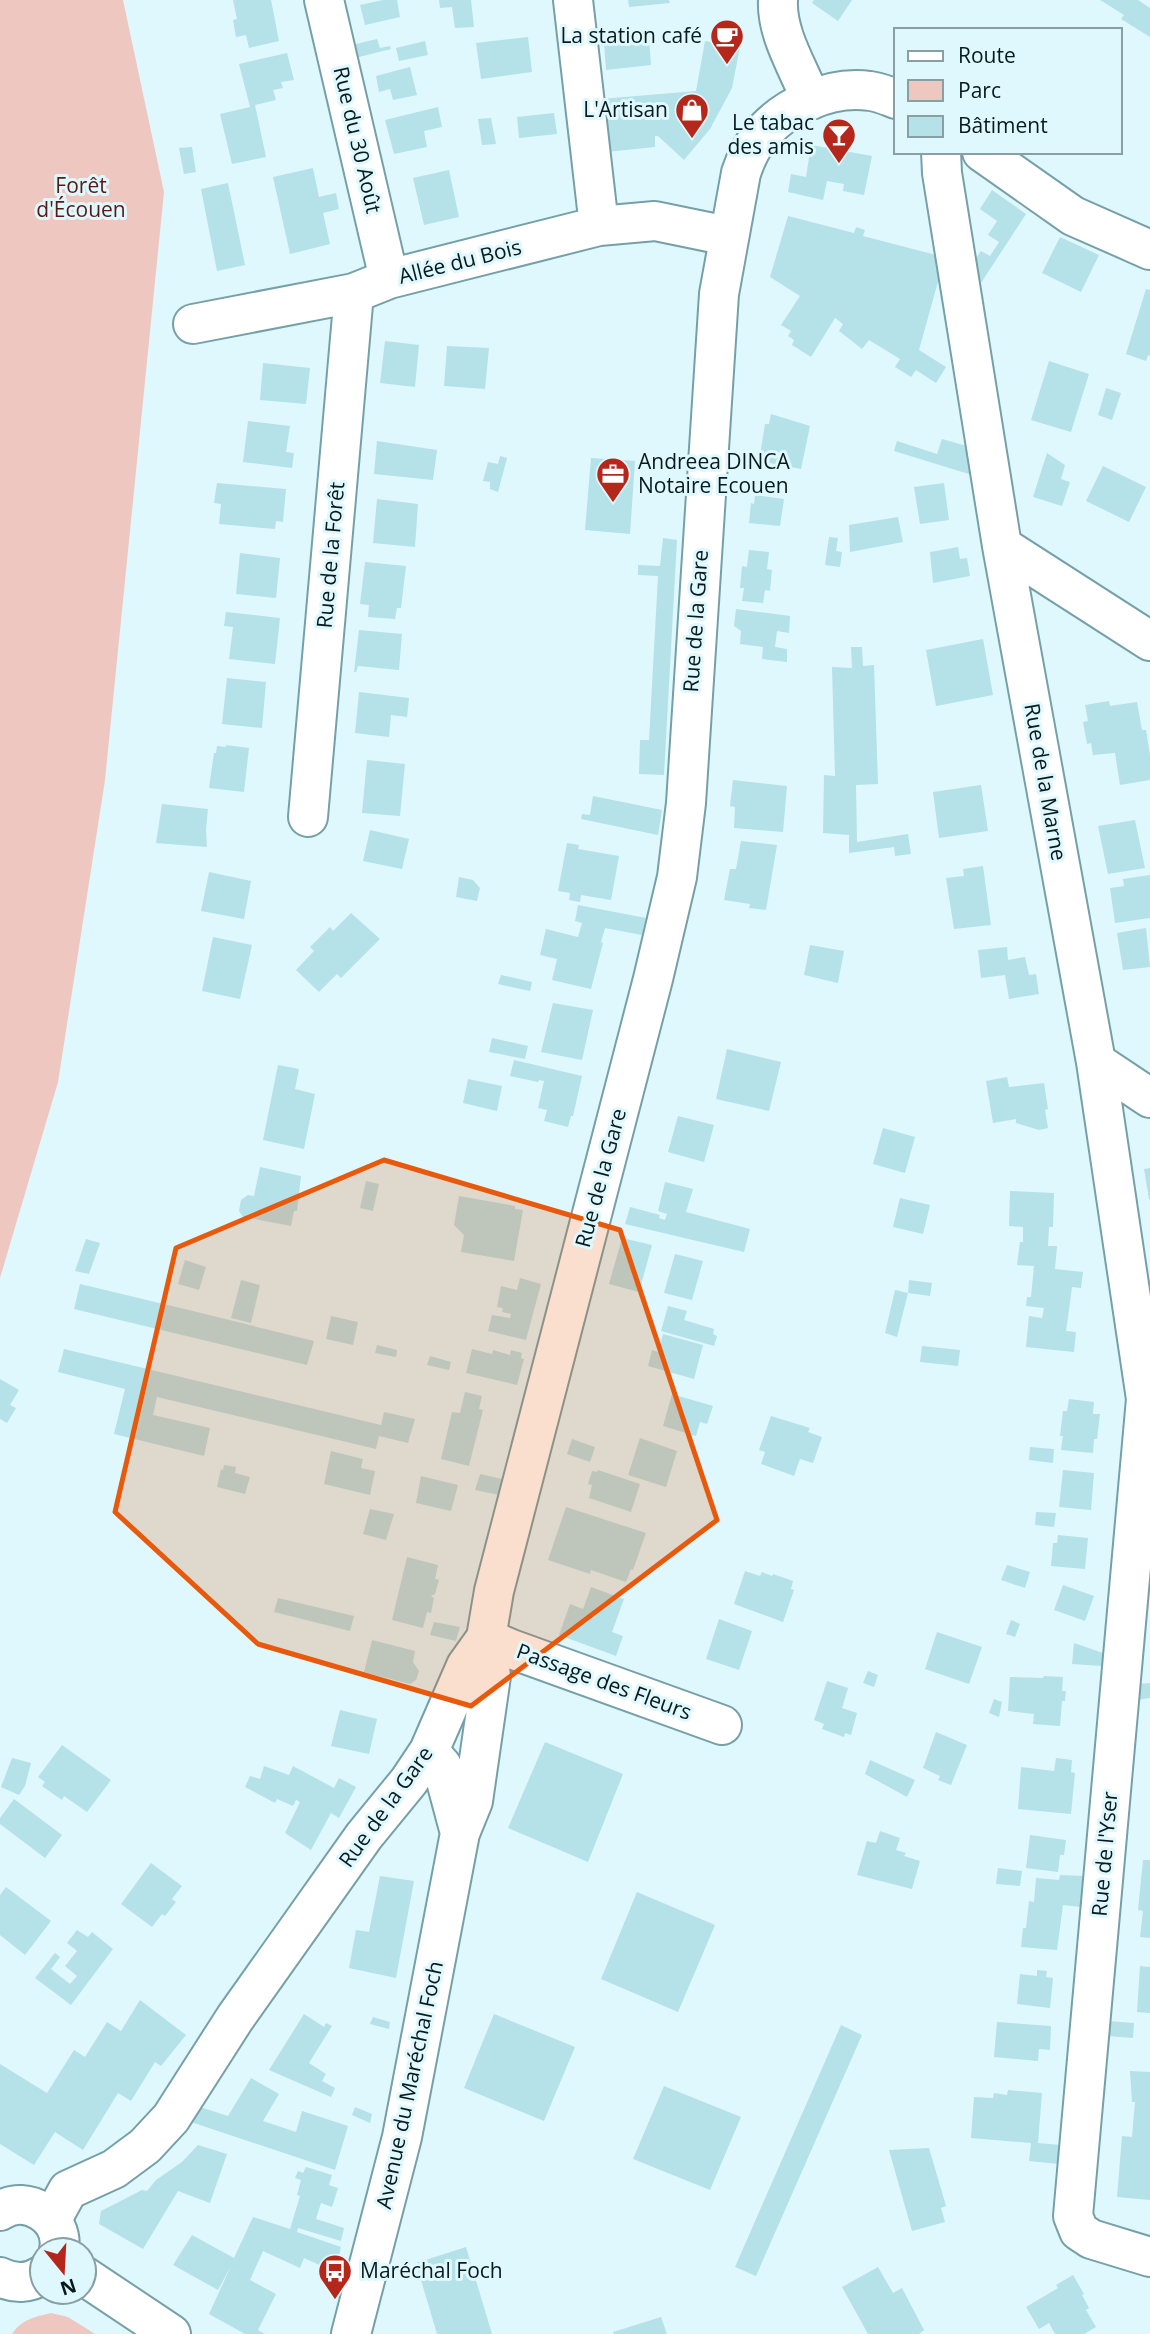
<svg xmlns="http://www.w3.org/2000/svg" width="1150" height="2334" font-family="'Open Sans',sans-serif">
	<style>
		.green { fill: #eec7c1 }
		.building { fill: #b5e1e9 }
		.lines { fill: none; stroke-linecap: round; stroke-linejoin: round }
		.minor-casing { stroke: #76a0a7; stroke-width: 42 }
		.major-casing { stroke: #76a0a7; stroke-width: 42 }
		.minor { stroke: #fff; stroke-width: 38 }
		.major { stroke: #fff; stroke-width: 38 }
		.marked { fill: #e8590c; fill-opacity: 0.2; stroke: #e8590c; stroke-width: 5; stroke-linejoin: round }
		.labels { text-anchor: middle; stroke-width: 6; stroke-linejoin: round; paint-order: stroke }
		.poi-label { font-size: 21px; fill: #091a1d; stroke: #def8fd; text-anchor: end }
		.street-label { font-size: 21px; fill: #091a1d; stroke: #def8fd }
		.park-label { font-size: 21px; fill: #571b14; stroke: #def8fd }
	</style>
	<rect width="100%" height="100%" fill="#def8fd"/>
	<path class="green" d="M0 0H123L164 192 105 780 58 1082 0 1278Z
		M51 2313 68 2317 95 2334H12C22 2319 35 2317 51 2313Z"/>
	<path class="building" d="M233 0H271L279 41 249 48 246 35 236 37 233 20 237 19Z
		M383 0H397L400 17 365 25 360 5Z
		M439 0H471L474 27 455 28 452 7 440 8Z
		M628 0H669L670 3 629 7Z
		M814 0H852L838 21 812 3Z
		M1100 0H1138L1150 8V37L1121 19 1124 15Z
		M528 37 532 72 481 79 476 43Z
		M649 38 651 65 606 70 604 42Z
		M377 39 380 48 390 46 391 49 355 58 352 45Z
		M425 41 428 55 399 61 396 48Z
		M705 41 740 47 732 88 710 129 684 160 658 136H655V147L606 152 601 99 696 91Z
		M287 53 294 80 281 82 283 88 273 90 276 100 255 105 266 157 232 164 220 114 250 107 239 64Z
		M410 67 417 95 393 100 390 89 379 92 376 76Z
		M438 107 442 127 424 131 427 147 394 154 385 120Z
		M554 113 557 134 519 138 517 117Z
		M491 118 496 144 482 145 478 119Z
		M811 145 872 156 864 195 843 191 844 184 827 181 823 200 788 192 791 174 806 177Z
		M192 147 196 172 184 174 179 148Z
		M313 168 319 197 336 193 339 209 323 213 330 244 290 254 273 177Z
		M449 170 459 217 424 225 413 178Z
		M228 183 245 265 217 271 201 189Z
		M992 190 1026 214 979 286 974 261 981 251 990 256 999 242 988 235 997 221 980 209Z
		M788 216 854 233 856 227 865 230 863 236 936 255 939 278 919 350 946 367 936 383 916 370 911 377 895 367 900 359 869 340 862 349 839 331 843 324 835 318 811 357 792 345 794 340 788 336 791 331 781 325 800 296 770 277Z
		M1060 237 1099 255 1081 292 1042 273Z
		M1146 289 1150 290V356L1148 355 1146 361 1126 354Z
		M385 341 419 345 415 387 380 383Z
		M447 346 489 348 485 389 444 386Z
		M1049 361 1089 374 1071 432 1031 420Z
		M263 363 310 368 306 404 260 400Z
		M1106 388 1121 393 1112 420 1098 415Z
		M771 414 810 426 801 469 759 461 765 424H769Z
		M248 421 290 426 286 452 294 453 292 468 243 462Z
		M942 439 967 446 972 475 894 451 897 441 937 454Z
		M377 441 437 450 433 480 374 474Z
		M1047 453 1065 465 1061 479 1070 482 1062 506 1033 497Z
		M500 456 507 458 498 492 490 489V482L483 481 488 462 498 464Z
		M591 458 635 461 630 534 585 530Z
		M1103 466 1146 487 1129 522 1086 501Z
		M217 483 286 489 283 522 276 521 275 529 219 524 221 504 214 503Z
		M944 483 949 520 920 524 914 487Z
		M755 495 784 499 780 526 749 523 751 503 754 504Z
		M377 499 418 504 415 547 373 543Z
		M898 517 903 542 850 552 849 525Z
		M829 537 838 538 836 551 842 552 840 567 825 565Z
		M663 538 677 540 664 775 639 774 640 740H649L658 576 638 575V565L660 566Z
		M958 547 960 559 967 558 970 576 933 583 930 552Z
		M749 550 769 552 767 569 772 570 770 591 765 590 763 603 742 601 744 588H740L742 566 747 567Z
		M240 553 280 558 276 598 236 594Z
		M365 562 406 566 401 608H397L395 619 368 617 369 605 360 604Z
		M736 609 790 616 789 633 777 631 775 647 787 649V662L762 659 763 647 740 644 741 631 734 626Z
		M226 612 280 618 275 664 229 659 233 627 224 626Z
		M359 630 402 634 399 670 358 666 356 672H354Z
		M983 639 993 695 936 706 926 650Z
		M851 647H862L863 666 874 665 878 784 856 785 857 842 908 834 911 854 895 856 894 847 849 853V835L823 833 824 775 835 776 832 667 852 668Z
		M227 678 266 682 262 728 222 724Z
		M359 692 409 698 407 717 391 715 389 737 355 733Z
		M1109 701 1110 706 1137 702 1142 730H1146L1150 755V780L1120 785 1115 753 1093 755 1091 743 1087 744 1083 722 1088 721 1085 705Z
		M226 745 249 748 244 792 209 788 214 753H216L217 746 226 747Z
		M367 760 405 764 400 816 362 813Z
		M733 780 787 786 783 832 734 828 735 807 730 806Z
		M981 785 988 831 939 838 933 792Z
		M593 796 662 810 658 835 581 819 582 814 590 815Z
		M162 804 208 809 206 830 207 847 156 843Z
		M1135 820 1145 868 1108 874 1098 826Z
		M370 830 409 839 402 869 363 861Z
		M741 841 777 845 766 910 749 908 750 904 724 900 730 869H736Z
		M567 843 579 845 578 849 619 856 611 900 581 895 580 902 569 900 570 893 558 891Z
		M983 866 991 925 954 929 946 878 964 876 963 869Z
		M209 872 251 881 244 919 201 911Z
		M1150 875V918L1115 923 1110 888 1124 886 1123 879Z
		M459 877 473 880 480 888 477 901 456 897Z
		M578 905 646 918 642 935 605 928 601 942 603 943 591 989 552 980 557 959 540 955 546 929 578 937 582 923 575 921Z
		M351 913 380 939 341 978 337 974 319 992 296 970 314 951 310 947 330 927 333 931Z
		M1146 928 1150 967 1123 970 1117 933Z
		M213 937 252 945 240 999 202 991Z
		M810 945 844 951 838 983 804 975Z
		M1007 947 1008 960 1025 957 1029 975 1036 974 1039 994 1009 999 1005 975 981 978 978 950Z
		M501 975 532 982 530 991 498 984Z
		M553 1003 593 1010 582 1060 541 1052Z
		M492 1038 528 1046 525 1059 489 1052Z
		M727 1049 781 1062 769 1111 716 1099Z
		M514 1060 582 1076 573 1116H571L568 1127 544 1121 547 1110 538 1108 544 1081 539 1080 538 1082 510 1076Z
		M278 1065 299 1069 295 1089 315 1094 304 1149 263 1140Z
		M1007 1077 1009 1087 1044 1083 1048 1109 1045 1110 1048 1128 1039 1130 1016 1123V1119L993 1123 986 1081Z
		M468 1079 502 1086 497 1111 463 1103Z
		M678 1116 714 1125 704 1162 668 1152Z
		M883 1128 915 1137 905 1173 873 1164Z
		M260 1167 301 1176 297 1211H294L291 1226 243 1217 239 1211 241 1200 248 1195 254 1196Z
		M1150 1168V1199H1149L1144 1169Z
		M366 1181 379 1184 373 1211 360 1208Z
		M665 1182 693 1189 686 1212 750 1229 744 1252 625 1224 630 1207 660 1215 659 1218 665 1220 667 1214 658 1211Z
		M1010 1191 1054 1193 1053 1227H1049L1048 1246H1057L1055 1269 1083 1272 1081 1288 1072 1287 1069 1310 1066 1331 1076 1332 1074 1352 1026 1347 1029 1316 1042 1318 1044 1308 1026 1306 1027 1297H1031L1034 1266 1017 1265 1020 1242H1023V1227L1009 1226Z
		M459 1196 515 1206V1209L523 1210 514 1261 461 1252 464 1235 454 1225Z
		M900 1198 930 1205 923 1234 893 1227Z
		M622 1238 652 1245 639 1292 609 1284Z
		M86 1239 100 1243 89 1274 75 1271Z
		M675 1254 703 1261 692 1300 664 1293Z
		M185 1260 206 1267 199 1290 178 1284Z
		M520 1278 541 1284 526 1340 488 1331 492 1315 510 1318 511 1314 502 1312 503 1308 497 1307 501 1286 517 1290Z
		M241 1280 260 1285 251 1323 231 1318Z
		M909 1280 932 1283 930 1296 908 1293Z
		M80 1284 197 1312 314 1341 307 1365 74 1309Z
		M895 1290 908 1293 897 1337 885 1333Z
		M668 1306 687 1311 684 1320 714 1329 713 1334 717 1336 714 1346 661 1331Z
		M331 1316 358 1322 353 1345 326 1339Z
		M663 1334 703 1345 694 1379 648 1366 652 1350 658 1352Z
		M377 1345 397 1350 396 1357 375 1353Z
		M922 1346 960 1350 958 1366 920 1362Z
		M64 1349 381 1425 384 1412 415 1419 408 1443 379 1436 376 1449 157 1397 153 1415 210 1428 204 1456 114 1434 125 1389 58 1372Z
		M472 1349 492 1354 493 1350 510 1355 511 1350 522 1353 521 1358 524 1359 517 1385 466 1373Z
		M430 1356 451 1362 449 1370 427 1365Z
		M0 1379 19 1390 10 1405 16 1408 7 1423 0 1419Z
		M465 1392 482 1396 479 1409 483 1410 469 1466 441 1459 452 1412 460 1413Z
		M672 1394 713 1406 707 1424 700 1422 696 1436 663 1426Z
		M1069 1399 1094 1402 1093 1414H1100L1097 1439H1094L1093 1453 1061 1450 1063 1436H1060L1063 1411H1067Z
		M771 1416 810 1428 808 1432 822 1437 813 1463 800 1459 794 1476 761 1464 765 1452 759 1450Z
		M640 1438 677 1451 666 1487 628 1475Z
		M572 1439 595 1447 590 1462 567 1454Z
		M1030 1447 1054 1449 1053 1463 1029 1460Z
		M331 1451 363 1459 361 1468 375 1471 370 1495 324 1484Z
		M224 1465 236 1467 235 1473 250 1477 245 1494 217 1487 221 1469 223 1470Z
		M598 1470 640 1484 631 1512 589 1498 592 1485 588 1484 592 1471 597 1472Z
		M1063 1470 1094 1473 1091 1510 1059 1507Z
		M480 1474 502 1479 499 1495 475 1490Z
		M421 1476 458 1485 451 1511 416 1503Z
		M566 1507 646 1533 633 1570 631 1569 626 1582 591 1570 590 1574 548 1560Z
		M370 1509 394 1514 386 1540 363 1534Z
		M1036 1512 1056 1513 1054 1527 1035 1525Z
		M1058 1535 1088 1538 1085 1569 1051 1566 1053 1543H1057Z
		M407 1557 438 1565 435 1579 439 1580 435 1594 431 1596 434 1598 431 1613 427 1612 423 1628 392 1620Z
		M1007 1565 1030 1572 1025 1588 1001 1580Z
		M745 1571 760 1576 762 1572 772 1576 773 1574 793 1581 791 1589 794 1590 783 1622 734 1604Z
		M1063 1585 1094 1596 1085 1621 1054 1610Z
		M591 1587 624 1599 612 1632 623 1636 616 1656 559 1635 570 1604 583 1609Z
		M278 1598 354 1616 350 1631 274 1612Z
		M719 1619 752 1631 739 1670 706 1659Z
		M1011 1620 1020 1624 1015 1637 1006 1634Z
		M434 1622 460 1627 456 1641 430 1635Z
		M937 1632 982 1647 969 1684 925 1669Z
		M372 1640 415 1651 413 1662 419 1671 416 1680 410 1684 364 1672Z
		M1074 1643 1103 1653 1102 1666 1072 1664Z
		M868 1671 878 1675 874 1687 863 1683Z
		M1044 1676 1063 1677 1062 1691H1066L1065 1701H1062L1060 1726 1033 1724 1034 1714 1008 1711 1010 1677 1043 1678Z
		M827 1681 848 1688 842 1708 857 1713 851 1735 845 1733 844 1737 822 1729 824 1724 814 1720Z
		M1150 1683V1698L1136 1700 1138 1684Z
		M994 1699 1002 1702 999 1717 989 1713Z
		M340 1710 377 1719 369 1754 331 1746Z
		M936 1732 967 1745 951 1785 938 1780 940 1776 923 1768Z
		M545 1742 623 1774 588 1862 508 1828Z
		M62 1745 111 1780 87 1812 64 1796 62 1800 42 1786 45 1782 38 1777Z
		M12 1758 31 1763 25 1786 19 1795 1 1787Z
		M1056 1758 1072 1760 1071 1772 1075 1773 1071 1814 1018 1809 1021 1767 1054 1771Z
		M870 1760 915 1780 907 1797 865 1774Z
		M264 1766 289 1775 293 1766 334 1788 339 1778 356 1787 339 1818 331 1813 311 1850 285 1833 300 1802 296 1800 293 1806 277 1799 275 1803 245 1787 250 1776 260 1779Z
		M14 1799 62 1835 45 1858 0 1824V1818Z
		M880 1831 900 1838 896 1850 906 1853 904 1856 920 1861 912 1889 857 1875 867 1841 876 1843Z
		M1030 1835 1066 1840 1064 1855H1060L1058 1872 1026 1868Z
		M1143 1860H1150V1938L1140 1937 1143 1911 1138 1910Z
		M151 1863 182 1886 172 1899 176 1902 165 1916 162 1914 152 1927 121 1904Z
		M998 1868 1022 1871 1020 1886 996 1884Z
		M1060 1875 1084 1876 1080 1907 1063 1905 1057 1950 1021 1947 1023 1928H1026L1029 1901 1034 1902 1036 1878 1059 1880Z
		M380 1876 414 1881 396 1978 349 1968 356 1930 369 1932Z
		M6 1887 51 1921 25 1955 0 1935V1895Z
		M637 1892 715 1925 678 2012 601 1979Z
		M77 1930 88 1937 92 1932 113 1949 71 2005 35 1978 55 1953 60 1957 51 1969 70 1984 77 1976 65 1966 77 1951 67 1943Z
		M1140 1966 1150 1967V2013L1137 2012Z
		M1037 1970 1047 1971 1046 1977 1053 1978 1050 2008 1017 2004 1020 1974 1037 1976Z
		M140 2000 186 2035 161 2066 155 2062 131 2101 118 2093 83 2150 55 2132 34 2165 0 2144V2064L47 2093 74 2050 85 2057 107 2022 121 2031Z
		M304 2014 324 2027 326 2023 332 2026 309 2063 326 2074 322 2081 335 2088 331 2097 269 2070Z
		M494 2014 575 2047 544 2121 464 2088Z
		M373 2017 390 2022 389 2029 370 2024Z
		M1109 2021 1134 2023 1133 2038 1107 2036Z
		M997 2022 1051 2026 1050 2050 1039 2049 1038 2061 994 2057Z
		M841 2025 862 2035 756 2276 735 2267Z
		M1130 2071 1150 2072V2200L1117 2197 1122 2136 1132 2137 1135 2102H1132Z
		M251 2078 279 2094 263 2121 296 2132 302 2111 348 2126 335 2170 188 2121 200 2107 228 2116Z
		M664 2086 741 2117 710 2190 633 2159Z
		M1008 2090 1042 2093 1038 2143 1061 2145 1059 2164 1029 2161 1031 2143 971 2138 974 2097 993 2098 994 2093 1007 2095Z
		M355 2107 372 2114 370 2123 352 2115Z
		M198 2145 227 2154 210 2203 178 2191 143 2249 99 2224 101 2211 142 2190 147 2191 156 2180 182 2162Z
		M929 2148 946 2206 941 2208 945 2222 912 2231 889 2150Z
		M306 2167 332 2175 329 2185 338 2188 332 2207 321 2203 316 2219 344 2228 341 2241 298 2228 297 2232 341 2247 335 2272 304 2258 300 2268 263 2251 250 2280 276 2294 258 2330 265 2334H245L209 2314 231 2266 218 2290 173 2265 192 2235 234 2258 253 2217 290 2229 300 2196 297 2195 301 2180 295 2178 298 2171 303 2173Z
		M466 2247 492 2334H437L416 2263Z
		M878 2267 893 2293 902 2288 924 2330 919 2334H868L842 2287Z
		M1073 2275 1084 2294 1082 2295 1089 2308 1086 2310 1096 2327 1084 2334H1055L1049 2323 1039 2329 1026 2307 1058 2288 1056 2285Z
		M661 2317 667 2334H614L613 2332Z"/>
	<g class="lines">
		<g class="minor-casing">
			<path id="minor" d="M324 0 389 279
				M573 0 599 226
				M778 0C776 34 799 69 811 100
				M941 152 942 173 1002 546 1096 1062 1146 1399 1150 1411
				M982 152 1073 216 1150 250
				M193 324 354 293 389 279 599 226 655 221 728 236
				M1002 546 1150 641
				M308 817 354 293
				M1096 1062 1150 1098
				M1146 1399 1073 2216 1079 2231 1091 2239 1150 2257
				M486 1638 511 1649 722 1725
				M429 1751 442 1766 460 1833
				M52 2219 68 2190 114 2169 145 2146 171 2118 235 2018 364 1836 409 1781 429 1751 466 1666 486 1638 494 1591 653 979 677 877 686 803 719 294 741 173C745 161 750 149 758 139 782 107 830 85 870 91 879 92 888 96 896 99
				M351 2334 402 2137 460 1833 473 1801 491 1676 486 1638"/>
		</g>
		<g class="major-casing">
			<path id="major" d="M0 2211C27 2193 65 2218 59 2250
				M84 2276 171 2334
				M0 2277C14 2284 29 2284 42 2275"/>
		</g>
		<use href="#minor" class="minor"/>
		<use href="#major" class="major"/>
	</g>
	<path class="marked" d="M384 1160 620 1230 717 1520 471 1706 258 1644 115 1512 176 1248Z"/>
	<defs>
		<g id="cafe-pin" transform="scale(1.75)"><path d="M0 17L-7.5 6A9.5 9.5 0 1 1 7.5 6Z" fill="#b5271b" stroke="#def8fd"/><path d="M-5.5-4.5H6V0H3Q3 3.5 0 3.5H-2.5Q-5.5 3.5-5.5 0ZM3-3.2v2h1.7v-2ZM-6 4.5H4V6H-6Z" fill="#fff"/></g>
		<g id="shop-pin" transform="scale(1.75)"><path d="M0 17L-7.5 6A9.5 9.5 0 1 1 7.5 6Z" fill="#b5271b" stroke="#def8fd"/><path d="M-5-2.5h2.3a2.7 3.5 0 0 1 5.4 0H5L5.5 6h-11ZM-1.5-2.5h3a1.5 2.3 0 0 0-3 0Z" fill="#fff"/></g>
		<g id="bar-pin" transform="scale(1.75)"><path d="M0 17L-7.5 6A9.5 9.5 0 1 1 7.5 6Z" fill="#b5271b" stroke="#def8fd"/><path d="M-6-5H6L.8 .8V4.5H3.5V6h-7V4.5H-.8V.8Z" fill="#fff"/></g>
		<g id="office-pin" transform="scale(1.75)"><path d="M0 17L-7.5 6A9.5 9.5 0 1 1 7.5 6Z" fill="#b5271b" stroke="#def8fd"/><path d="M-6-3h4V-5.5h4V-3h4V5H-6ZM-1-4.5V-3h2v-1.5ZM-6 0V1H6V0Z" fill="#fff"/></g>
		<g id="bus-pin" transform="scale(1.75)"><path d="M0 17L-7.5 6A9.5 9.5 0 1 1 7.5 6Z" fill="#b5271b" stroke="#def8fd"/><path d="M-5-6H5V4H4V6H2V4H-2V6H-4V4H-5ZM-3.5-4V0h7V-4ZM-3.5 1.2v1.5H-2V1.2ZM2 1.2v1.5H3.5V1.2Z" fill="#fff"/></g>
	</defs>
	<g fill-rule="evenodd">
		<use href="#cafe-pin" x="727" y="36"/>
		<use href="#shop-pin" x="692" y="110"/>
		<use href="#bar-pin" x="839" y="135"/>
		<use href="#office-pin" x="613" y="474"/>
		<use href="#bus-pin" x="335" y="2271"/>
	</g>
	<g class="labels">
		<g class="poi-label">
			<text x="702" y="43">La station café</text>
			<text x="668" y="117">L'Artisan</text>
			<text x="814" y="130">Le tabac<tspan x="814" dy="24">des amis</tspan></text>
			<text x="638" y="469" text-anchor="start">Andreea DINCA<tspan x="638" dy="24">Notaire Ecouen</tspan></text>
			<text x="360" y="2278" text-anchor="start">Maréchal Foch</text>
		</g>
		<g class="street-label">
			<text transform="translate(357 140) rotate(77)" y="7">Rue du 30 Août</text>
			<text transform="translate(460 262) rotate(-14)" y="7">Allée du Bois</text>
			<text transform="translate(331 555) rotate(-85)" y="7">Rue de la Forêt</text>
			<text transform="translate(696 621) rotate(-86)" y="7">Rue de la Gare</text>
			<text transform="translate(1045 782) rotate(80)" y="7">Rue de la Marne</text>
			<text transform="translate(601 1178) rotate(-75)" y="7">Rue de la Gare</text>
			<text transform="translate(604 1682) rotate(20)" y="7">Passage des Fleurs</text>
			<text transform="translate(386 1807) rotate(-54)" y="7">Rue de la Gare</text>
			<text transform="translate(1105 1854) rotate(-85)" y="7">Rue de l'Yser</text>
			<text transform="translate(410 2085) rotate(-78)" y="7">Avenue du Maréchal Foch</text>
		</g>
		<g class="park-label">
			<text x="81" y="193">Forêt<tspan x="81" dy="24">d'Écouen</tspan></text>
		</g>
	</g>
	<rect x="894" y="28" width="228" height="126" fill="#def8fd" stroke="#899fa3" stroke-width="2"/>
	<rect x="908" y="51" width="35" height="10" fill="#ffffff" stroke="#899fa3" stroke-width="2"/>
	<text x="958" y="63" font-size="21" fill="#091a1d">Route</text>
	<rect x="908" y="80" width="35" height="21" fill="#eec7c1" stroke="#899fa3" stroke-width="2"/>
	<text x="958" y="98" font-size="21" fill="#091a1d">Parc</text>
	<rect x="908" y="116" width="35" height="21" fill="#b5e1e9" stroke="#899fa3" stroke-width="2"/>
	<text x="958" y="133" font-size="21" fill="#091a1d">Bâtiment</text>
	<g transform="translate(63 2271) rotate(162)"><circle r="33" fill="#def8fd" stroke="#899fa3" stroke-width="2"/>
	<path d="M0-5L12 26L0 18L-12 26Z" fill="#b5271b"/>
	<text y="-10" font-size="19" font-weight="bold" text-anchor="middle" fill="#091a1d">N</text>
	</g>
</svg>
